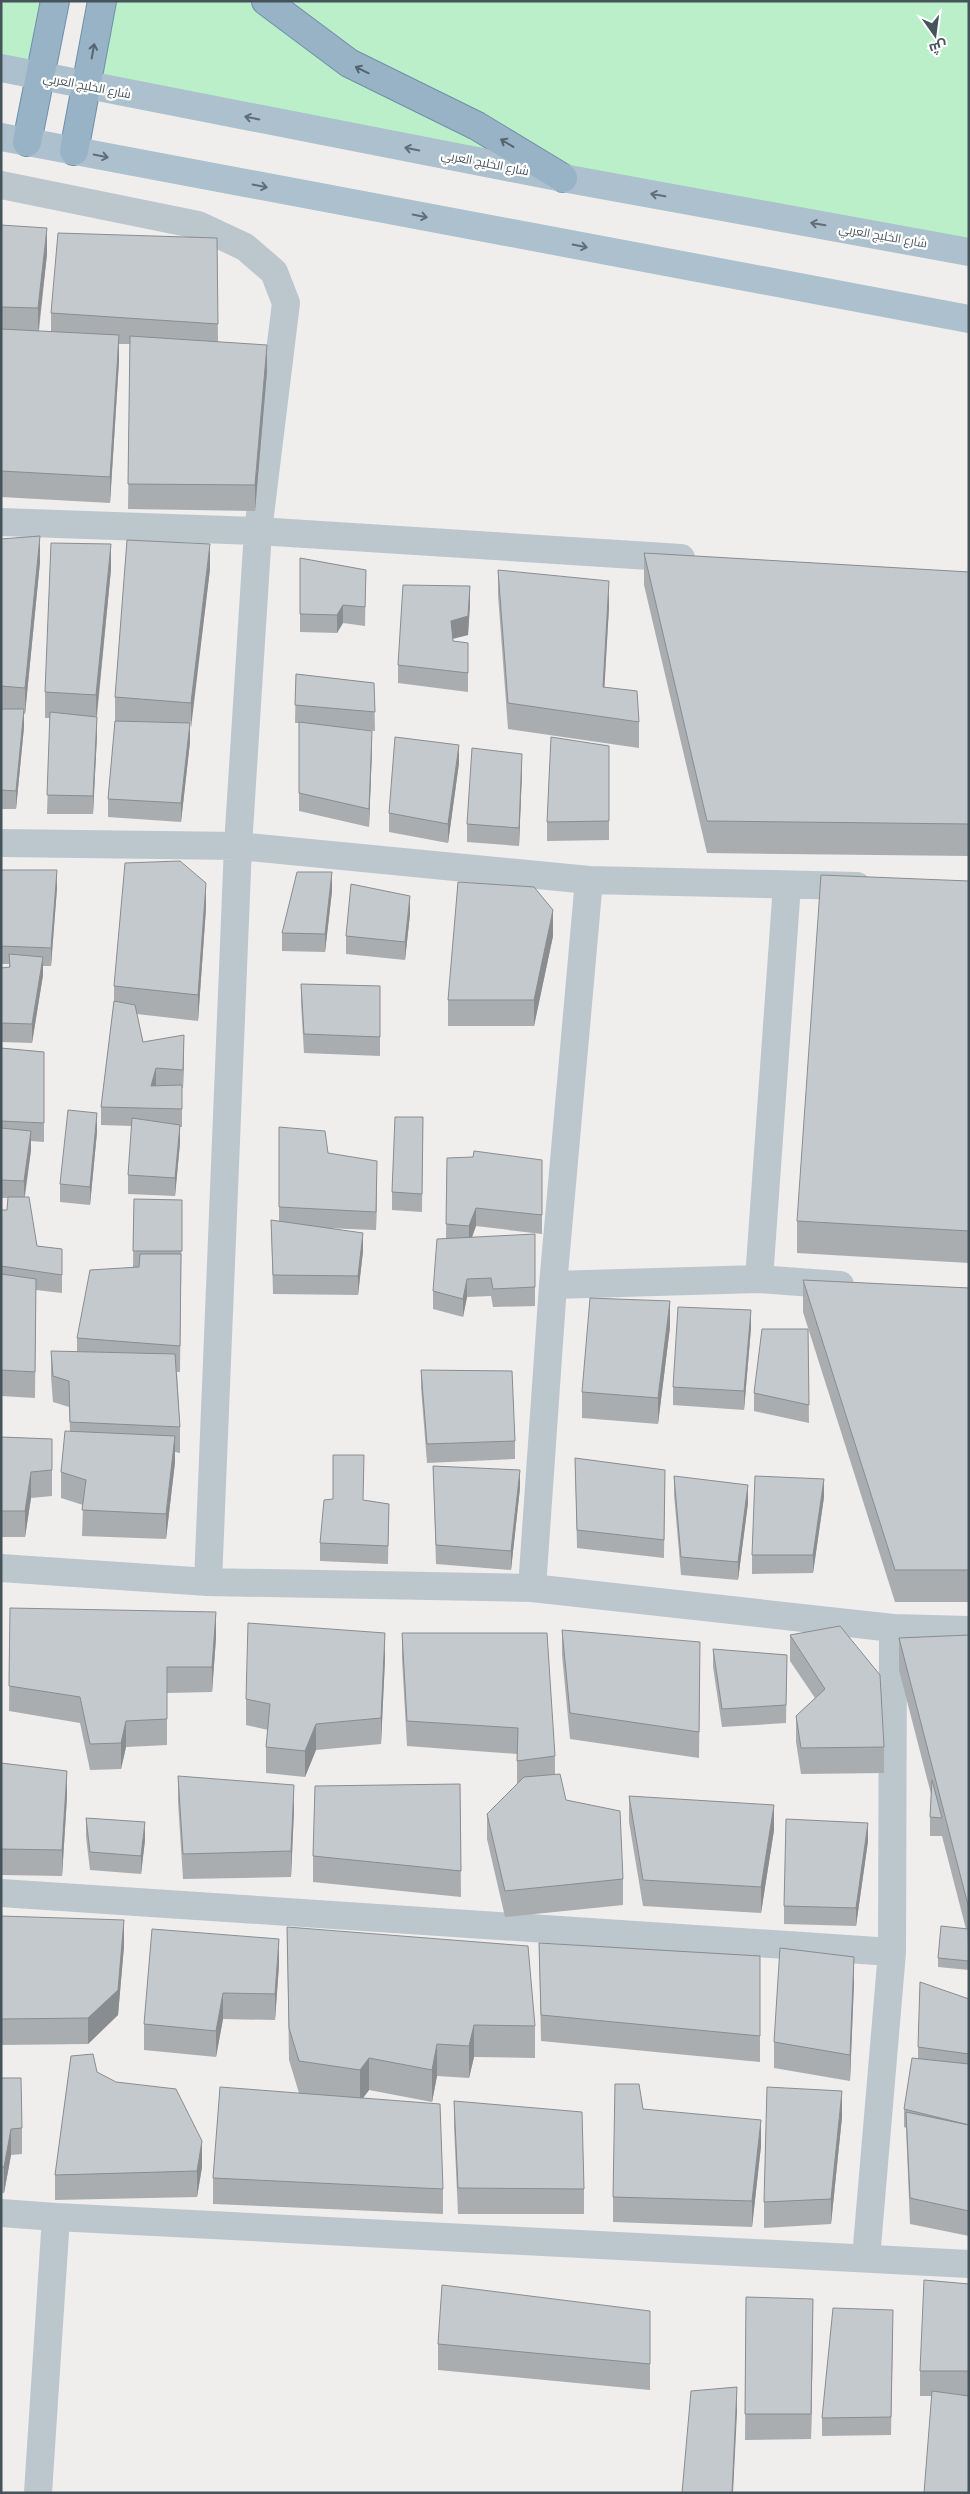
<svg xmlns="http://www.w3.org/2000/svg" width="970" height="2494" font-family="Roboto,Cairo,sans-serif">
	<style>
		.green { fill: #baefc9 }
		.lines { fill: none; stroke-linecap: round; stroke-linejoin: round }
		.trunk-casing { stroke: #6f90a9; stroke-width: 30 }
		.minor { stroke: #bbc6cd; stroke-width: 28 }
		.primary { stroke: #acc0cd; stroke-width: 28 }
		.trunk { stroke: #98b2c6; stroke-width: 28 }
		.wall { fill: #a9adb0 }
		.shaded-wall { fill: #898d90 }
		.building { fill: #c4c9cd; stroke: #898d90 }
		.oneway { stroke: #566670 }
		.oneway2 { stroke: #5f6e78 }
		.labels { text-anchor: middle; stroke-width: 4.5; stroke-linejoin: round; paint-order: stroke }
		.street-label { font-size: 12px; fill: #45535b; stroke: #fff }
	</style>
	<rect width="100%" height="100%" fill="#f0eded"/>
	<path class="green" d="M1 1H50L36 71 1 64Z
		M104 1H261L561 177 88 85Z
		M277 1H969V248L567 172 354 60Z"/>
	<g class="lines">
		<g class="trunk-casing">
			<path id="trunk" d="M266 1 349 63 477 126 563 178
				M27 142 55 1
				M74 151 102 1"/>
		</g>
		<path class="minor" d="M1 185 198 225 245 247 274 272 286 303 258 531 238 846 208 1582
			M1 522 258 531 681 558
			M1 843 238 846 589 880 857 886
			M787 885 759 1279 840 1285
			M553 1285 759 1279
			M1 1568 208 1582 532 1588 893 1628 969 1630
			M532 1588 553 1285 589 880
			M1 1893 892 1952
			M1 2213 56 2217 38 2493
			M56 2217 969 2264
			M866 2258 892 1952 893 1628"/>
		<path class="primary" d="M1 68 563 178 969 252
			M1 137 969 319"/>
		<use href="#trunk" class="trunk"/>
	</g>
	<path class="wall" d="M1 225 47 254 39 331H51V313L217 238 218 342 267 371 255 511 128 509 130 344H119V361L110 503 1 497Z
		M1 539 40 562 25 714H24V727L16 809H1Z
		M644 553 969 572V856L707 853 644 585Z
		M300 558 366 570 365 626 343 623 337 633 300 632Z
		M111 569 97 717V735L93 814H47L50 718H45V692Z
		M210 569 190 728V742L181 822 108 817V799L115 721V697Z
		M498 570 609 607 604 687 639 722V748L508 729 498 595Z
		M470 604 468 635 453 639V641L468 643V692L398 683V665Z
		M296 674 374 683 375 731 338 727 372 749 369 827 299 811V723H295Z
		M609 746V840L547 841V822Z
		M459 763 448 843 389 832V813Z
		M522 772 519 846 467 842V824Z
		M1 870 57 888 51 966H43V975L32 1043 1 1042V968L9 967V964H1Z
		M969 881V1263L797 1253V1221Z
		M332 891 325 952 282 951V933Z
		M206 908 198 1021 137 1014 143 1042 184 1053 183 1088H182V1127H180V1143L175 1196 128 1194V1175L132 1126 101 1125V1107L114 1001V986Z
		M410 914 405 960 346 954V936Z
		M553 936 534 1026H448V1000Z
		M301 984 380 986V1056L304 1053 301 1003Z
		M1 1048 44 1052V1142L31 1141V1150L25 1197 37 1246 62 1249V1293L36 1290 35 1398 1 1396V1210H7L8 1198H1Z
		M423 1117 422 1212 392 1210V1192Z
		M279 1127 377 1180 376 1230 324 1228 363 1251 358 1295 273 1294 271 1220 279 1221Z
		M97 1132 90 1205 60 1202V1184Z
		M447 1158 542 1160V1234L476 1226 472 1238 535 1234V1306L493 1307 491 1296 467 1297 463 1317 433 1309V1291L446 1239Z
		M134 1199 182 1200 180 1372H177L180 1427V1453L175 1452V1462L166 1539 82 1536 83 1505 61 1498V1472L70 1431 69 1407 53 1402 51 1377V1351L77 1352V1338L133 1267Z
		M803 1280 969 1288V1602H895L803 1312Z
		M670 1327 658 1424 582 1418V1392Z
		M751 1328 744 1410 673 1405V1387Z
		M808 1329 809 1423 754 1411V1393Z
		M421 1370 515 1441V1459L427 1463 421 1388Z
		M1 1437 52 1439V1496L31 1498 25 1537H1Z
		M575 1458 665 1470 664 1558 577 1548Z
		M433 1466 520 1488 511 1570 436 1564Z
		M674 1476 748 1503 738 1580 681 1575 674 1495Z
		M824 1497 813 1573 752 1574V1555Z
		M363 1500 389 1504 388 1564 320 1561V1543Z
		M10 1608 216 1638 212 1692 167 1693V1745L126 1747 121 1769 90 1770 80 1723 9 1711Z
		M562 1630 700 1668 699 1758 570 1739 562 1655Z
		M402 1633 555 1756V1774L566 1800 623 1879V1905L505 1917 487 1839V1814L517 1785V1754L407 1746 402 1659Z
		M790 1635 884 1747V1773L801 1774 796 1742V1716L815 1698 790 1661Z
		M969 1635V1970L938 1967V1958L966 1929 942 1836H930V1817L931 1794 899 1670V1638Z
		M713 1649 787 1655 786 1723 722 1727 713 1667Z
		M385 1659 381 1744 316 1750 305 1777 266 1773V1747L268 1730 246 1725V1699Z
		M1 1763 67 1797 62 1876 1 1875Z
		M178 1776 294 1810 291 1877 183 1879 178 1802Z
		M460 1784 461 1897 313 1882V1856Z
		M629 1796 774 1830 761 1913 643 1906 629 1822Z
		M86 1818 145 1840 141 1874 90 1870 86 1837Z
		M868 1841 856 1926 784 1924V1906Z
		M1 1916 124 1946 118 2015 88 2044 1 2045Z
		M287 1927 535 2026V2058L474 2057 469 2078 437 2076 432 2102 369 2090 363 2098 443 2189V2214L213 2204V2178L299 2093 289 2060Z
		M539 1943 760 1956V2062L541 2041Z
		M279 1965 275 2020 223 2019 216 2057 144 2050V2024Z
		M854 1983 850 2081 774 2068V2042Z
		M969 1999V2236L910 2224 906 2128 904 2127V2109L918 2059V2047Z
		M97 2072 202 2167 197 2197 55 2200V2175Z
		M1 2078 22 2128V2154L11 2155 4 2193H1Z
		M454 2101 584 2189V2214H458L454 2127Z
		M643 2109 761 2146 752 2227 613 2222V2197Z
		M842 2117 831 2224 764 2228V2202Z
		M969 2284V2493L932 2396H920V2371Z
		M746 2297 813 2325 811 2439 745 2440Z
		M650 2311V2390L438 2370V2344Z
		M893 2328 891 2435 822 2436V2418Z"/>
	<path class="shaded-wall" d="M47 228V254L38 333V308Z
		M119 335V361L110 503V477Z
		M267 345V371L255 511V485Z
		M40 536V562L25 714V688Z
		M111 544V569L96 721V695Z
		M210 544V569L191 728V703Z
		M609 581V607L603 713V687Z
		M470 586V604L468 635 451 639V621Z
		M343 605V623L337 633V615Z
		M24 709V727L16 809V791Z
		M97 717V735L93 814V796Z
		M190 723V742L181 822V803Z
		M372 731V749L369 827V809Z
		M459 745V763L448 843V824Z
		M522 754V772L519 846V828Z
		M57 870V888L51 966V948Z
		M332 872V891L325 952V934Z
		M206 883V908L198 1021V995Z
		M410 896V914L405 960V942Z
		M553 910V936L534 1026V1000Z
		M43 957V975L32 1043V1024Z
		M184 1035V1053L183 1088V1070Z
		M156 1068V1086H151Z
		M97 1113V1132L90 1205V1187Z
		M180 1125V1143L175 1196V1178Z
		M31 1131V1150L24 1199V1181Z
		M377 1161V1180L376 1230V1212Z
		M476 1208V1226L469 1244V1226Z
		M363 1233V1251L358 1295V1276Z
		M467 1279V1297L463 1317V1299Z
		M670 1301V1327L658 1424V1398Z
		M751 1310V1328L744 1410V1391Z
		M175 1436V1462L166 1539V1514Z
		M520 1470V1488L511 1570V1551Z
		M31 1472V1498L25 1537V1511Z
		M824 1479V1497L813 1573V1555Z
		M748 1485V1503L738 1580V1562Z
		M216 1612V1638L212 1692V1667Z
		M385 1633V1659L381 1744V1718Z
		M126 1721V1747L121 1769V1743Z
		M316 1724V1750L305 1777V1751Z
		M67 1771V1797L62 1876V1850Z
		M294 1785V1810L291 1877V1851Z
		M774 1805V1830L761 1913V1887Z
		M145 1822V1840L141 1874V1856Z
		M868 1823V1841L856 1926V1908Z
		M124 1920V1946L118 2015 88 2044V2018Z
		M279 1939V1965L275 2020V1994Z
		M854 1957V1983L850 2081V2055Z
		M223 1993V2019L216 2057V2031Z
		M474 2025V2057L469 2078V2046Z
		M437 2044V2076L432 2102V2070Z
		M369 2058V2090L360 2102V2070Z
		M842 2091V2117L831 2224V2199Z
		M761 2120V2146L752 2227V2201Z
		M11 2129V2155L4 2193V2167Z
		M202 2141V2167L197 2197V2171Z
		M813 2299V2325L811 2439V2414Z
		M737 2387V2413L733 2493H732Z"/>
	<path class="building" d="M1 225 47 228 38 308 1 307Z
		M58 233 217 238 218 324 51 313Z
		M1 329 119 335 110 477 1 471Z
		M130 336 267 345 255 485 128 484Z
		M40 536 25 688 1 686V539Z
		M127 540 210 544 191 703 115 697Z
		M51 543 111 544 96 695 45 692Z
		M644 553 969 572V824L707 821Z
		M300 558 366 570 365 607 343 605 337 615 300 614Z
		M498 570 609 581 603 687 637 691 639 722 508 703Z
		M403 585 470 586 468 616 451 621 453 641 468 643V673L398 665Z
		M296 674 374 683 375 712 295 705Z
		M1 709H24L16 791 1 790Z
		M50 712 97 717 93 796 47 795Z
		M115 721 190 723 181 803 108 799Z
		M299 722 372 731 369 809 299 793Z
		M395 737 459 745 448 824 389 813Z
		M551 737 609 746V821L547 822Z
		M472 748 522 754 519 828 467 824Z
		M180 861 206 883 198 995 114 986 125 863Z
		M1 870H57L51 948 1 946Z
		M297 872H332L325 934 282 933Z
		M821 875 969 881V1231L797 1221Z
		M458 882 534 887 553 910 534 1000H448Z
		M351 884 410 896 405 942 346 936Z
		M9 954 43 957 32 1024 1 1023V968L10 967Z
		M301 984 380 986V1037L304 1034Z
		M114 1001 135 1005 143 1042 184 1035 183 1070 156 1068 151 1086 182 1085V1109L101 1107Z
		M1 1048 44 1052V1123L1 1121Z
		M68 1110 97 1113 90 1187 60 1184Z
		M395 1117H423L422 1194 392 1192Z
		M132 1118 180 1125 175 1178 128 1175Z
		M279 1127 325 1131 328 1153 377 1161 376 1212 279 1207Z
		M1 1128 31 1131 24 1181 1 1180Z
		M474 1151 542 1160V1215L476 1208 469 1226 446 1224 447 1158 473 1157Z
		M8 1197H29L37 1246 62 1249V1275L1 1266V1210H7Z
		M134 1199 182 1200V1251H133Z
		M271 1220 363 1233 358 1276 273 1275Z
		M535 1234V1287L493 1289 491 1278 467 1279 463 1299 433 1291 437 1239Z
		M140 1254H181L180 1346 77 1338 90 1270 139 1267Z
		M1 1274 36 1279 35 1372 1 1370Z
		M803 1280 969 1288V1570H895Z
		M590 1298 670 1301 658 1398 582 1392Z
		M678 1307 751 1310 744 1391 673 1387Z
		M762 1329H808L809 1405 754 1393Z
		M51 1351 175 1354 180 1427 70 1422 69 1381 53 1376Z
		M421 1370 512 1371 515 1441 427 1444Z
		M65 1431 175 1436 166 1514 82 1510 86 1480 61 1472Z
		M1 1437 52 1439V1470L31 1472 25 1511H1Z
		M333 1455H364L363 1500 389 1504 388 1546 320 1543 324 1500 333 1499Z
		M575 1458 665 1470 664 1540 577 1530Z
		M433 1466 520 1470 511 1551 436 1545Z
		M674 1476 748 1485 738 1562 681 1557Z
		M755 1476 824 1479 813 1555H752Z
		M10 1608 216 1612 212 1667H167V1719L126 1721 121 1743 90 1744 80 1697 9 1686Z
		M248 1623 385 1633 381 1718 316 1724 305 1751 266 1747 270 1704 246 1699Z
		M840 1626 880 1675 884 1747 801 1748 796 1716 825 1689 790 1635Z
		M562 1630 700 1642 699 1732 570 1713Z
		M402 1633H547L555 1756 517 1761 518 1728 407 1721Z
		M969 1635V1909L899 1638Z
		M713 1649 787 1655 786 1705 722 1709Z
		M1 1763 67 1771 62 1850 1 1849Z
		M560 1774 566 1800 620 1811 623 1879 505 1891 487 1814 524 1777Z
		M178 1776 294 1785 291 1851 183 1854Z
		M932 1780 942 1818 930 1817Z
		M460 1784 461 1871 313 1856 315 1786Z
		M629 1796 774 1805 761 1887 643 1880Z
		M86 1818 145 1822 141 1856 90 1852Z
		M786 1819 868 1823 856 1908 784 1906Z
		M1 1916 124 1920 118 1990 88 2018 1 2019Z
		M941 1926 968 1929 969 1961 938 1958Z
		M287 1927 528 1946 535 2026 474 2025 469 2046 437 2044 432 2070 369 2058 360 2070 299 2061 289 2028Z
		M152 1929 279 1939 275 1994 223 1993 216 2031 144 2024Z
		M539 1943 760 1956V2036L541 2015Z
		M780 1948 854 1957 850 2055 774 2042Z
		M920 1982 969 1999V2054L918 2047Z
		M93 2054 97 2072 116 2082 176 2089 202 2141 197 2171 55 2175 71 2056Z
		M912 2058 969 2064V2125L904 2109Z
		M1 2078H21L22 2128 11 2129 4 2167H1Z
		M615 2084H639L643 2109 761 2120 752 2201 613 2197Z
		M220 2087 440 2104 443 2189 213 2178Z
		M767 2087 842 2091 831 2199 764 2202Z
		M454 2101 582 2112 584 2189 458 2188Z
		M906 2112 969 2125V2211L910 2198Z
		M924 2280 969 2284V2371H920Z
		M442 2285 650 2311V2364L438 2344Z
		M746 2297 813 2299 811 2414H745Z
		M833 2308 893 2310 891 2417 822 2418Z
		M737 2387 732 2493H682L691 2391Z
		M932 2391 969 2396V2493H924Z"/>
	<defs><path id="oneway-shaft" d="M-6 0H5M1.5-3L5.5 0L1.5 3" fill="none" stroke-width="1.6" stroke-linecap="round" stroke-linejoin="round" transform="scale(1.25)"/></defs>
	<g class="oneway">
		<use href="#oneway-shaft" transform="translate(93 51) rotate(-80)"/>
		<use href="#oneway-shaft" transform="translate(362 70) rotate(-154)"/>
		<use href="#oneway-shaft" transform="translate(507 143) rotate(-149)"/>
	</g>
	<g class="oneway2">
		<use href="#oneway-shaft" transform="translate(252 118) rotate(-169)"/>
		<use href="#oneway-shaft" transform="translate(412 149) rotate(-169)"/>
		<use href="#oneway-shaft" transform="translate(101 156) rotate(11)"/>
		<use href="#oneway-shaft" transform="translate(260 186) rotate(11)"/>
		<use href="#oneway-shaft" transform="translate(658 195) rotate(-170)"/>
		<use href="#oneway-shaft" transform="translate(420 216) rotate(11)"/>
		<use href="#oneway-shaft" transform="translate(818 224) rotate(-170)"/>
		<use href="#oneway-shaft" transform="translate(580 246) rotate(11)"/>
	</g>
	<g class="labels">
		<g class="street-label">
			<text transform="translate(87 86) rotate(11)" y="4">شارع الخليج العربي</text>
			<text transform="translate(485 163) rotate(11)" y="4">شارع الخليج العربي</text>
			<text transform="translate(883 236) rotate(10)" y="4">شارع الخليج العربي</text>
		</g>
	</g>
	<rect width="970" height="2494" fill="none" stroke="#45535b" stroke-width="5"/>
	<g transform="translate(935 35) rotate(166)" stroke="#ffffff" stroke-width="4" paint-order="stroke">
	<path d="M0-4L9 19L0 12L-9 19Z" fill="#45535b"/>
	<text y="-8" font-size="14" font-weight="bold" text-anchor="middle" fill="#45535b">ش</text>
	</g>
</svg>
